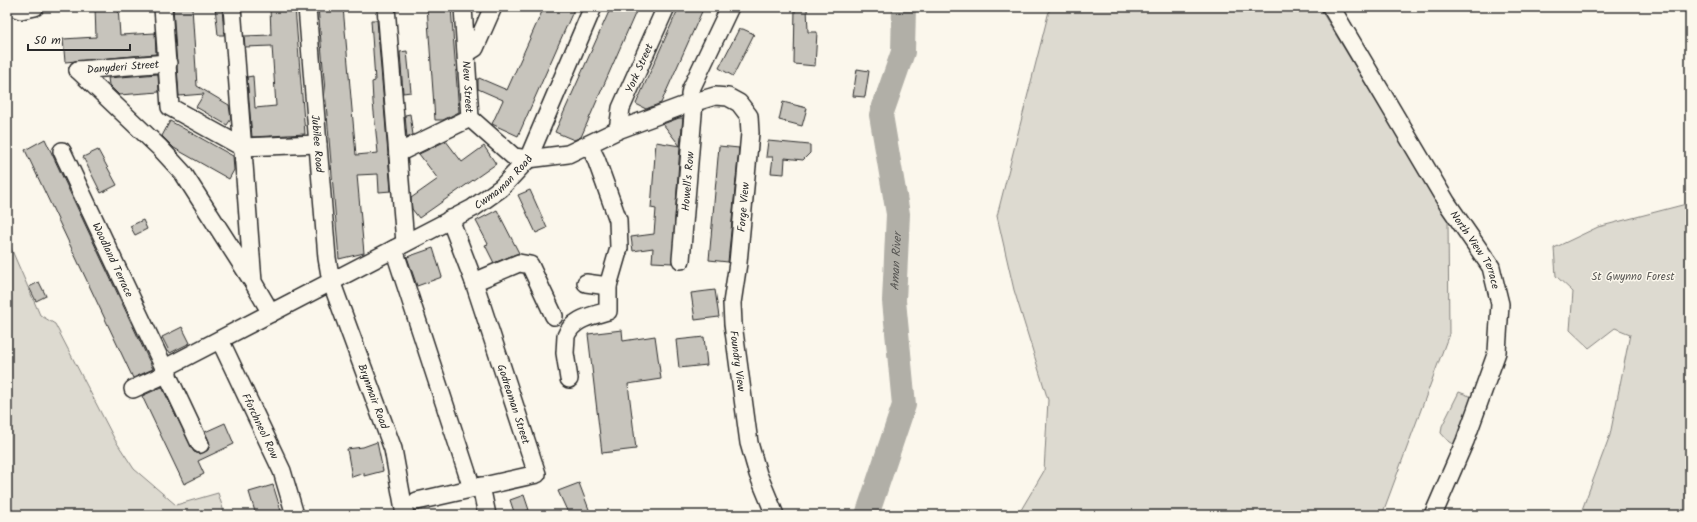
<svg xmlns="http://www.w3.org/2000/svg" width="1697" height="522" font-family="Kalam,sans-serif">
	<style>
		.green { fill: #dddad0; stroke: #84827e }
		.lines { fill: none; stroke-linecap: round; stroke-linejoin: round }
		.river { stroke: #b1afa7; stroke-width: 24 }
		.building { fill: #c7c4bc; stroke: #2b2b2b }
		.minor-casing { stroke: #2b2b2b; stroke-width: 20 }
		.minor { stroke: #fbf7ec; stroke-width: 17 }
		.labels { text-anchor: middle; stroke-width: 3; stroke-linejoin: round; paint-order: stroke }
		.street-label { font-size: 11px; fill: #2b2b2b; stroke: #fbf7ec }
		.park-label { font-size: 11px; fill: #585754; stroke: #fbf7ec }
		.water-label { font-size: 12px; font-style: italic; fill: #5a5956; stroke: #fbf7ec }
	</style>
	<rect width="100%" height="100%" fill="#fbf7ec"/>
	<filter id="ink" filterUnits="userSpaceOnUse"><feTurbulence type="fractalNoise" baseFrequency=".025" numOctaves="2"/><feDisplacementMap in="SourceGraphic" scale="8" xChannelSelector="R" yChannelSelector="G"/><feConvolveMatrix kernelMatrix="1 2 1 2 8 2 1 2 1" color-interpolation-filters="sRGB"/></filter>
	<g filter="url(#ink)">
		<path class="green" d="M1050 7H1319L1448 220 1449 334 1382 515H1018L1044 471 1048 400 1014 290 997 216Z
			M1690 203V515H1580L1610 435 1630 334 1615 328 1589 348 1570 330 1573 292 1556 276 1554 248 1598 227Z
			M7 239 40 315 55 324 115 440 134 469 176 505 218 493 225 515H7Z
			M1459 392 1475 398 1457 446 1449 442 1441 433 1442 426Z"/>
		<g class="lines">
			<path class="river" id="s1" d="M867 515 904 405 894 301 898 214 881 115 903 52 904 7"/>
		</g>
		<path class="building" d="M95 7H118L120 35 155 33 156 54 65 62 63 39 96 37Z
			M173 7H192L197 86 229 105 231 119 227 125 196 107 204 94 179 96Z
			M215 7H222L224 35H218Z
			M270 7H295L305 134 252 137 247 77 253 76 255 108 276 106 272 46 245 47 244 36 271 35Z
			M318 7H343L356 155 378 153 373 102 372 82 375 81 371 20H377L391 191 379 192 378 174 357 175 364 253 339 259Z
			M427 7H451L459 112 443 120H435Z
			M544 7H575L518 136 492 124 503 100 478 89V80L479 78 507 90Z
			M611 7H638L581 137 574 140 555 132Z
			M679 7H704L661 103 646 109 636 104Z
			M795 7H807L808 32H817L815 66 794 64Z
			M739 29H743L754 34 733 76 719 68Z
			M407 51 411 92 403 93 400 52Z
			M857 69 869 71 865 97 853 96Z
			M158 74 159 92 119 95 109 85 108 78Z
			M783 102 807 108 802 126 779 120Z
			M410 114 413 135 407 138 405 115Z
			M679 118H683L680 146 663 124Z
			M170 121 233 156 234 170 229 179 174 148 162 136Z
			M45 139 153 369 133 378 25 150Z
			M446 141 462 162 484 146 496 164 419 218 412 209 411 198 438 179 419 154Z
			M768 141 810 145V153L803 160 785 158 784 174 771 173 773 157H766Z
			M656 142 680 146 672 263 652 262 653 248 633 251 631 237 654 234 656 209 651 208Z
			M719 146 739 148 728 262 709 260Z
			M98 150 117 185 101 193 83 157Z
			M530 190 547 228 536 233 518 195Z
			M497 210 519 253 494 263 485 245 488 244 476 221Z
			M143 220 147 229 135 235 130 226Z
			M433 248 442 277 417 286 407 257Z
			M39 282 46 296 36 301 29 287Z
			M715 290 719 317 695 320 691 293Z
			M182 327 190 343 170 353 162 337Z
			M622 330 623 341 655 336 661 379 628 384 636 449 602 453 588 334Z
			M704 337 707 365 679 368 676 340Z
			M162 387 194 452 200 454 208 450 210 444 205 432 225 423 234 444 198 461 204 474 184 484 142 396Z
			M377 442 383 471 364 476V473L352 477 347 449 363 447Z
			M579 483 590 512 581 515H569L558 491Z
			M273 485 281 511 268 515H256L249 492Z
			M524 495 529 510 515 515 510 500Z"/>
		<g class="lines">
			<g class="minor-casing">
				<g id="minor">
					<path d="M13 7 21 10 35 7"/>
					<path d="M163 7 170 107 242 147 318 144"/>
					<path d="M232 7 253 282 271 313"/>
					<path id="s2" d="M307 7 327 258 331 281 393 449 405 515"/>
					<path d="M386 7 405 243"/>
					<path id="s3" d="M463 7 470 118 514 157 528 159 568 154 618 130 685 105 715 96 728 97 739 103 749 116 750 133 738 263 732 303 733 324 749 443 758 474 775 515"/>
					<path id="s4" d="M1331 7 1447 203 1491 267 1500 304 1497 352 1465 441 1433 515"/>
					<path d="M467 53 475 48 493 7"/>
					<path d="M78 70 160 148 183 173 251 279"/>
					<path id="s5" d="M78 70 168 63"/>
					<path id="s6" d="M618 130 621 108 666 7"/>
					<path id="s7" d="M62 151 200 444"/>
					<path d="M398 153 470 118"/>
					<path d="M394 249 472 488"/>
					<path id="s8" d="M681 260 694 102 690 95 691 89 730 7"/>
					<path d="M474 282 519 263 530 265 554 316"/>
					<path d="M586 283 608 286"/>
					<path id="s9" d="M220 340 282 471 295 515"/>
					<path id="s10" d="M165 368 473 208 501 188 528 159 593 7"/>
					<path d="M569 379 565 353 566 336C573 318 592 316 608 311V286L619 248 618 220 596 159 589 145"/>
					<path d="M133 389 168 373"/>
					<path d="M481 486 487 515"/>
					<path d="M417 501 537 474 474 282 450 219"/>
				</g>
			</g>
			<use href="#minor" class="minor"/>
		</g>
	</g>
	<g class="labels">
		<g class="street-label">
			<text dy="4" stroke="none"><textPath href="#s5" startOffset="45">Danyderi Street</textPath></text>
			<text dy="4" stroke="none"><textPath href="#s6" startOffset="66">York Street</textPath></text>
			<text dy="4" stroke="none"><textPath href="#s3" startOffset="80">New Street</textPath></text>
			<text dy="4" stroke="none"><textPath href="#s2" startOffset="137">Jubilee Road</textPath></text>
			<text dy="4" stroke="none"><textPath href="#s10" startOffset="387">Cwmaman Road</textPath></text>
			<text dy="4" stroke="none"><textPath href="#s8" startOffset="79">Howell's Row</textPath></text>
			<text transform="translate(743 207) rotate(-85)" y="4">Forge View</text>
			<text dy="4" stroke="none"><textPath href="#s4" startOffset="283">North View Terrace</textPath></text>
			<text dy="4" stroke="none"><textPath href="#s7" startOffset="120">Woodland Terrace</textPath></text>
			<text dy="4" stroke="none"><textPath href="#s3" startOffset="671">Foundry View</textPath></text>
			<text dy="4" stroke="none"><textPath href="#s2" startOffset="398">Brynmair Road</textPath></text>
			<text transform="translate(514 404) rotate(72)" y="4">Godreaman Street</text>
			<text dy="4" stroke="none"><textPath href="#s9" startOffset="95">Fforchneol Row</textPath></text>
		</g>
		<g class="park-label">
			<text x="1633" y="280">St Gwynno Forest</text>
		</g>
		<g class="water-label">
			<text dy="4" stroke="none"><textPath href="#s1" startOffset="260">Aman River</textPath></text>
		</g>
	</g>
	<rect width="1697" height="522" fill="none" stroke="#fbf7ec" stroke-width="24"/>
	<rect x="12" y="12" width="1673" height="498" fill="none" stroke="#2b2b2b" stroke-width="1.5" filter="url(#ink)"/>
	<path d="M28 44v6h102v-6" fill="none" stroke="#2b2b2b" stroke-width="2"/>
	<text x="34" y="44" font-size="12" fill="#2b2b2b" stroke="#fbf7ec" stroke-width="3" paint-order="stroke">50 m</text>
</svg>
